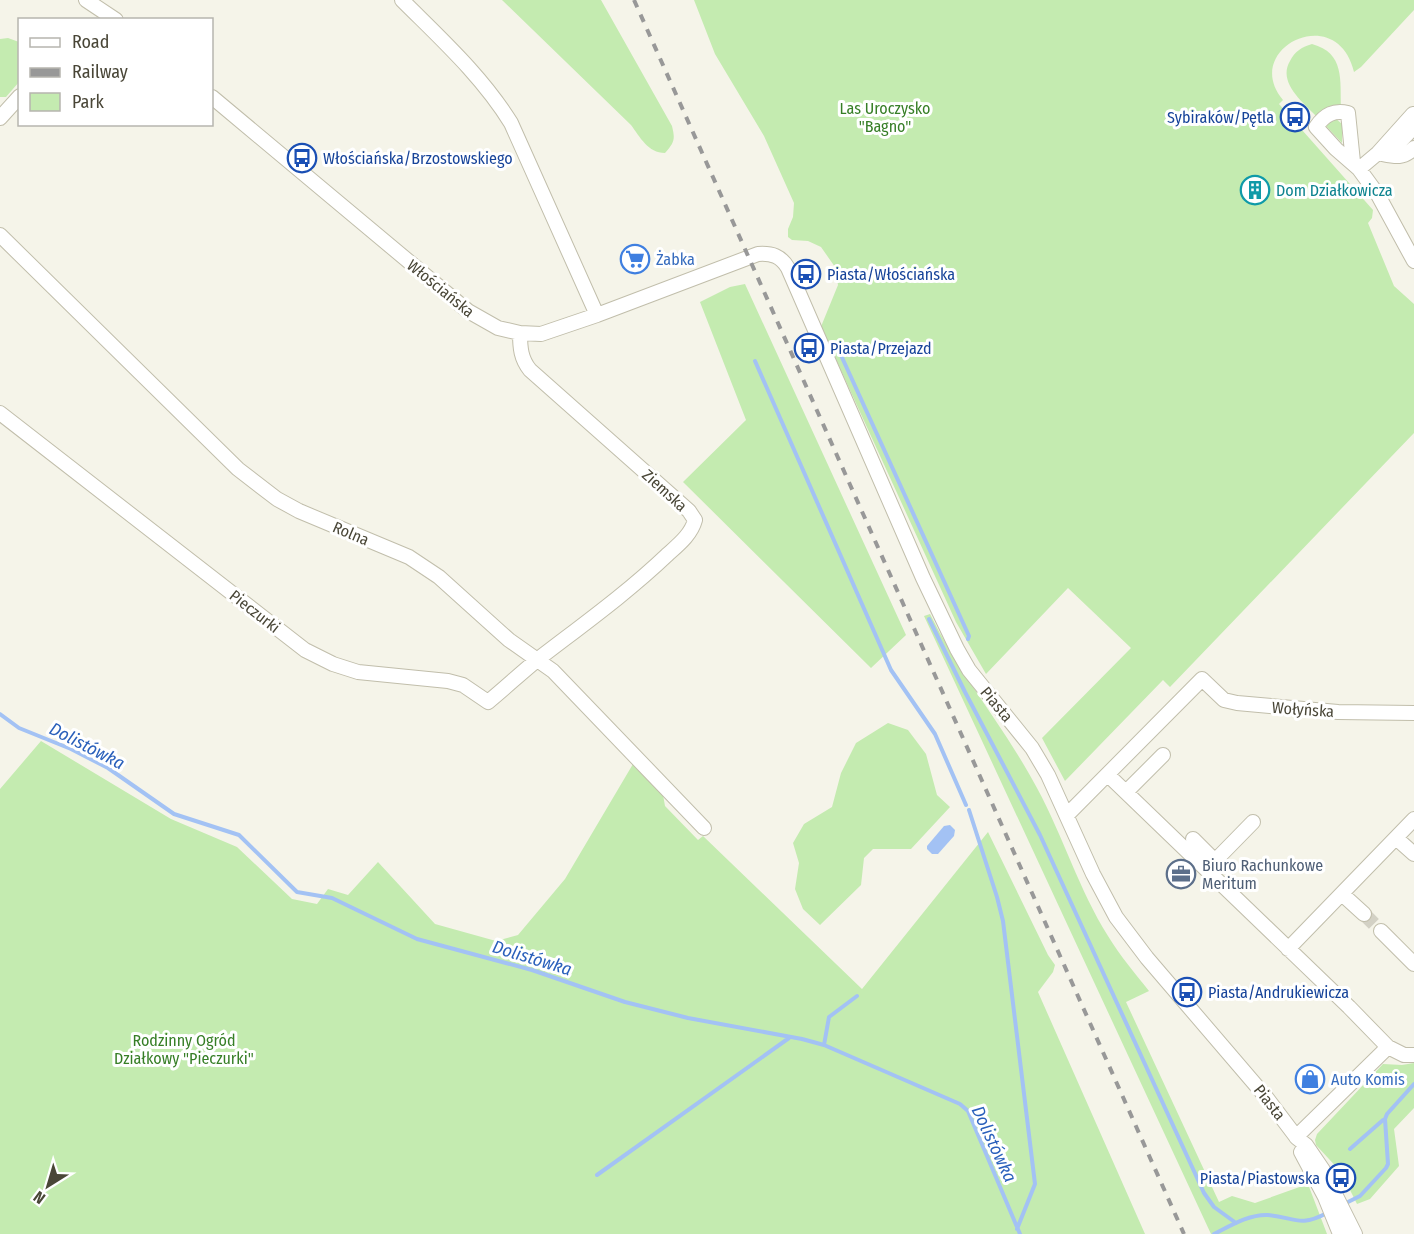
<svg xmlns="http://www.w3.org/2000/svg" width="1414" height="1234" font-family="'Fira Sans Condensed',sans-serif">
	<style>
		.green { fill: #c4ebb0 }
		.water { fill: #a3c2f4 }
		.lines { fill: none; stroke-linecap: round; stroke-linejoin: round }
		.stream { stroke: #a3c2f4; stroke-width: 4 }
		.minor-tunnel { stroke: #d3d1c5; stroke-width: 14; stroke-dasharray: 14 7; stroke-linecap: butt }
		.minor-casing { stroke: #c1beab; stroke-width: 16 }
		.minor { stroke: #fff; stroke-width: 14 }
		.rail { stroke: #989898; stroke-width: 4; stroke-dasharray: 8 8; stroke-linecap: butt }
		.labels { text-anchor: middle; stroke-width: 6; stroke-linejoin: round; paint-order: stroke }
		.park-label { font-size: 16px; fill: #367e26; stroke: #fff }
		.transit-label { font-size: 16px; fill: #164399; stroke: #fff; text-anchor: start }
		.culture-label { font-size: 16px; fill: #0d838f; stroke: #fff; text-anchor: start }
		.shop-label { font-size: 16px; fill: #366cbe; stroke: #fff; text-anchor: start }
		.street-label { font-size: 16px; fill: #494637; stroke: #fff }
		.service-label { font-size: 16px; fill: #4e5e75; stroke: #fff; text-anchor: start }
		.water-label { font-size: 18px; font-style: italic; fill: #2a60bb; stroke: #fff }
	</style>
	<rect width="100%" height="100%" fill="#f5f4e9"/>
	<path class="green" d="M502 0H601L672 126C675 139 675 142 665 153 648 153 640 137 631 125Z
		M694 0H1414V10L1361 67 1354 72C1337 0 1240 49 1283 100L1279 104 1373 210 1372 218 1368 223 1394 286 1414 304V433L1170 687 1163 680 1065 781 1042 738 1131 648 1068 588 986 674 956 622 833 353 820 329 838 285 835 267 821 247 808 241 792 240 788 237V229L793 217 794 203 764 136 715 54Z
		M8 38 19 42V82L6 97H0V39Z
		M1312 44C1345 53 1340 80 1341 108L1317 117C1304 103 1277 83 1290 61 1295 51 1302 47 1312 44Z
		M1335 118 1342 124V143L1326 126V123Z
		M745 284 906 635 871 668 683 482 746 420 700 302 730 287Z
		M930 614C960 675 1005 728 1037 788 1063 836 1079 890 1108 936 1120 956 1135 973 1149 991L1126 1002 1219 1202 1232 1196 1255 1203 1308 1184 1327 1234H1211L924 616Z
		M888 723 908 730 926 754 937 795 950 807 911 849H873L864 858 861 885 820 925 803 909 795 889 799 863 793 843 804 824 832 807 841 773 856 743Z
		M41 741 171 819 237 847 292 899 317 904 328 889 348 895 378 862 435 924 496 941 518 935 565 879 633 764 663 795 665 806 698 840 703 836 862 989 988 832 1048 955 1055 965 1053 972 1038 992 1145 1234H0V789Z
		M1414 1063V1108L1394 1129 1399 1166 1370 1199 1357 1204 1341 1172 1316 1145 1315 1140 1317 1134 1383 1064 1402 1065Z"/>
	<path class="water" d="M950 825 955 830 954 836 938 854H932L927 849V846L944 826Z"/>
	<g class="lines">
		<path class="stream" d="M840 353 969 636 968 639
			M755 361 891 670 935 734 966 805
			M929 619 965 692 1040 835 1204 1193 1214 1207 1236 1223
			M0 714 19 728 71 749 108 768 174 814 239 835 297 892 332 898 417 939 532 970 625 1002 688 1018 802 1039 824 1045 960 1104 968 1111 1020 1234
			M969 810 997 897 1003 921 1035 1184 1017 1229
			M824 1045 829 1017 857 996
			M1350 1149 1383 1120
			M597 1175 789 1038
			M1344 1204 1360 1196 1386 1168 1388 1164 1385 1119 1387 1114 1414 1084
			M1214 1234C1230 1226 1249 1214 1268 1215 1294 1217 1299 1228 1327 1213"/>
		<path class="minor-tunnel" d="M1364 914 1381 931"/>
		<g class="minor-casing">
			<path id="minor" d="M86 0 116 20
				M402 0C441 39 482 76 511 123L597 315
				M212 97 468 311 498 328 520 333 541 334 597 315 758 254C772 253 781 256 788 268L923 578 957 649 969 670 1032 748 1048 775 1093 874 1116 917 1147 958 1266 1097 1297 1138 1306 1145 1323 1170 1355 1234
				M0 118 20 96
				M1379 152 1397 145 1414 127
				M1378 153C1393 156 1402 160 1414 148
				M1353 162 1348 113C1334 110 1325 114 1316 127L1336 149 1359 169 1378 195 1414 261
				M1359 169 1378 153 1413 114
				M0 235 238 469 277 499 299 511 409 557 439 577 509 640 553 671 704 828
				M0 413 305 650 333 664 358 672 448 681 463 685 488 702C505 688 521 673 537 660 581 626 626 594 667 555 678 545 691 535 695 520L689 511 530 370C521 359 520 348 520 333
				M1108 775 1349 1007 1388 1047 1404 1055H1414
				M1126 792 1163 755
				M1067 815 1202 679 1224 700 1237 703 1338 712 1414 713
				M1396 838 1414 854
				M1193 839 1215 861
				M1207 869 1253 822
				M1342 894 1364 914
				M1381 931 1414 964
				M1288 949 1414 819
				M1296 1137 1388 1047
				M1301 1152 1325 1197 1340 1234"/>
		</g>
		<use href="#minor" class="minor"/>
		<path class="rail" d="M634 0 1184 1234"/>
	</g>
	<defs>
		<g id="bus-ring" transform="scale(1.5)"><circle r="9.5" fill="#fff" stroke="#1a4fb4" stroke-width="1.5"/><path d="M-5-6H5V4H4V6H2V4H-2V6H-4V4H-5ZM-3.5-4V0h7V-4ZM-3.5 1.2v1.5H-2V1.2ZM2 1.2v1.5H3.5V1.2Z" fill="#1a4fb4"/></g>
		<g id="building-ring" transform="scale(1.5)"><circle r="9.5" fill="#fff" stroke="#0f9aa8" stroke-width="1.5"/><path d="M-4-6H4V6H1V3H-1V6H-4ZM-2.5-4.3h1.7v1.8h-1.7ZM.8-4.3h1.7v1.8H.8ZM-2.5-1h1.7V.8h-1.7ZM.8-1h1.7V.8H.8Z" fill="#0f9aa8"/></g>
		<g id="supermarket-ring" transform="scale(1.5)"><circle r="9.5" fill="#fff" stroke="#3f7fe0" stroke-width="1.5"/><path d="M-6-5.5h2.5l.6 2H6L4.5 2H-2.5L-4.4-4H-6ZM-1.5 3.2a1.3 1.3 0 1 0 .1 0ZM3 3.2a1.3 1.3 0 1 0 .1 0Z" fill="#3f7fe0"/></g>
		<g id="office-ring" transform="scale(1.5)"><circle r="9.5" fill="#fff" stroke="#5c6f8a" stroke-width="1.5"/><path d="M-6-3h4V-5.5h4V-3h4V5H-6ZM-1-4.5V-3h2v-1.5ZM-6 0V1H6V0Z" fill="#5c6f8a"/></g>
		<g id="shop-ring" transform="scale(1.5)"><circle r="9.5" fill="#fff" stroke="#3f7fe0" stroke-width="1.5"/><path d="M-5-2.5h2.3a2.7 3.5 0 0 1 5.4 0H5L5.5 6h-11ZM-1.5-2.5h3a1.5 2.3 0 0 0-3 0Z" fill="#3f7fe0"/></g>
	</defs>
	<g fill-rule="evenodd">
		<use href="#bus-ring" x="1295" y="117"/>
		<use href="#bus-ring" x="302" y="158"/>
		<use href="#building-ring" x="1255" y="190"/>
		<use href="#supermarket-ring" x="635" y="259"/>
		<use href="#bus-ring" x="806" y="274"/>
		<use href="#bus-ring" x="809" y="348"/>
		<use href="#office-ring" x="1181" y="874"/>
		<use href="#bus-ring" x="1187" y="992"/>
		<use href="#shop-ring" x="1310" y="1079"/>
		<use href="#bus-ring" x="1341" y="1178"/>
	</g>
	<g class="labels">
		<g class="park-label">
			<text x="885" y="114">Las Uroczysko<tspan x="885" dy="18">"Bagno"</tspan></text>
			<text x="184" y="1046">Rodzinny Ogród<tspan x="184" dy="18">Działkowy "Pieczurki"</tspan></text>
		</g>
		<g class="transit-label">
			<text x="1274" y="123" text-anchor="end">Sybiraków/Pętla</text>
			<text x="323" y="164">Włościańska/Brzostowskiego</text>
			<text x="827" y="280">Piasta/Włościańska</text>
			<text x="830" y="354">Piasta/Przejazd</text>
			<text x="1208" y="998">Piasta/Andrukiewicza</text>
			<text x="1320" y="1184" text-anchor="end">Piasta/Piastowska</text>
		</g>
		<g class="culture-label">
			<text x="1276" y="196">Dom Działkowicza</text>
		</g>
		<g class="shop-label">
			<text x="656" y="265">Żabka</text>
			<text x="1331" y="1085">Auto Komis</text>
		</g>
		<g class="street-label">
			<text transform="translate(441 288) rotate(39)" y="6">Włościańska</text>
			<text transform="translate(665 490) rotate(42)" y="6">Ziemska</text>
			<text transform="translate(351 533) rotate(23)" y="6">Rolna</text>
			<text transform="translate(255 611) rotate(38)" y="6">Pieczurki</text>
			<text transform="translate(997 704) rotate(50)" y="6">Piasta</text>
			<text transform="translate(1303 709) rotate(4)" y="6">Wołyńska</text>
			<text transform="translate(1270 1102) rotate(52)" y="6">Piasta</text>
		</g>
		<g class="service-label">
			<text x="1202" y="871">Biuro Rachunkowe<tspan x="1202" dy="18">Meritum</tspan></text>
		</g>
		<g class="water-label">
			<text transform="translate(87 746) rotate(27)" y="6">Dolistówka</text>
			<text transform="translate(532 958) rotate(17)" y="6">Dolistówka</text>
			<text transform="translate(994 1144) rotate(65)" y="6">Dolistówka</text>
		</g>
	</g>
	<rect x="18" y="18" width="195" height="108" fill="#ffffff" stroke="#b6b5af" stroke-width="1.5"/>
	<rect x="30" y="38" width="30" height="9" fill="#ffffff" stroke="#b6b5af" stroke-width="1.5"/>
	<text x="72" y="48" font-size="18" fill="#494637">Road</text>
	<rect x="30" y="68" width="30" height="9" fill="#989898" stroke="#b6b5af" stroke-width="1.5"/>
	<text x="72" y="78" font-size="18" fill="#494637">Railway</text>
	<rect x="30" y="93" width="30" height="18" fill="#c4ebb0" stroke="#b6b5af" stroke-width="1.5"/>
	<text x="72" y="108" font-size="18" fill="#494637">Park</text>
	<g transform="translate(48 1186) rotate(217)" stroke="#ffffff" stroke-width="4.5" paint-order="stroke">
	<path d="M0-4.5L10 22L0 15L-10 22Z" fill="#494637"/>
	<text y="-9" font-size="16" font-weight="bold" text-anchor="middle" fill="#494637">N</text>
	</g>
</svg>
